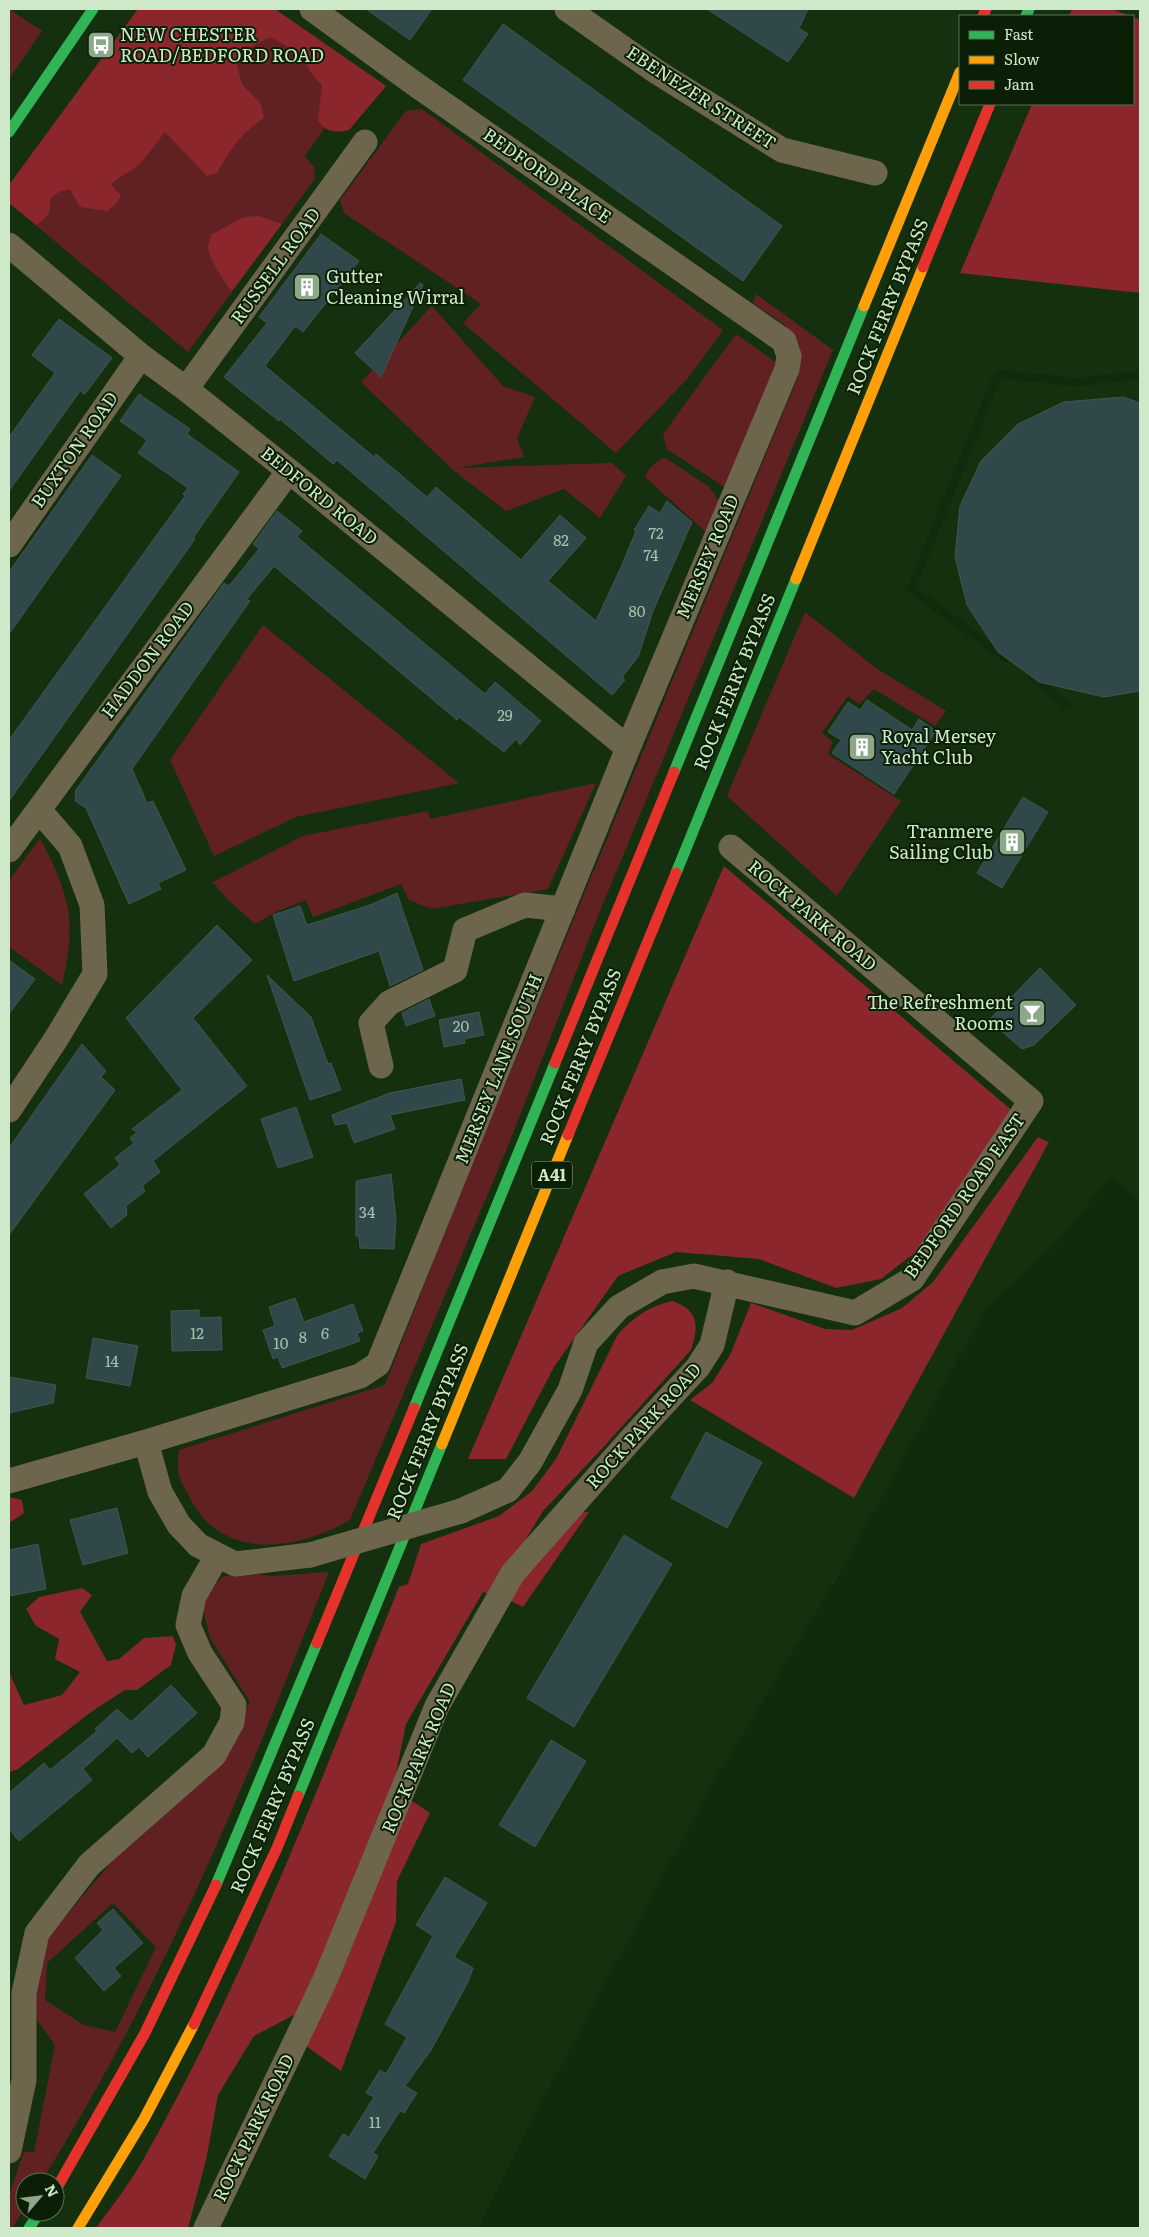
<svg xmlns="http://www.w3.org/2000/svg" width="1149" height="2237" font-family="Literata,serif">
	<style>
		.green { fill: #612122; fill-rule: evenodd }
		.forest { fill: #8a262c }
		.water { fill: #102a0b }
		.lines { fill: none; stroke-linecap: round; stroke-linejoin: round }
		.stream { stroke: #102a0b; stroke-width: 8 }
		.building { fill: #304849; stroke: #40554f }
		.street { stroke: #6d664d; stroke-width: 25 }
		.fast { stroke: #30b455; stroke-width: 11 }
		.slow { stroke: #ff9f0a; stroke-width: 11 }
		.jam { stroke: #e5322d; stroke-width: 11 }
		.street-bridge { stroke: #6d664d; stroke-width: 25 }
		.labels { text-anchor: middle; stroke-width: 4; stroke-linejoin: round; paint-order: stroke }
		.number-label { font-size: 15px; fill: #a6c1a9 }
		.shield { fill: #0b1f07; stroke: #94ac8f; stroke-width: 1 }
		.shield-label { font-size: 16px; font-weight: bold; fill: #cee9c9 }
		.poi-label { font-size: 18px; fill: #cee9c9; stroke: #0b1f07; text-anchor: start }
		.street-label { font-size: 18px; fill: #cee9c9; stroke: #0b1f07 }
	</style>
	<rect width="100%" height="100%" fill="#14300f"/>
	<path class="green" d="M9 9 42 31 9 79Z
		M138 9H275L386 86 349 130 340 132 324 129 305 156 315 168 314 180 188 352 9 203V185Z
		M422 109 723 330 689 377 616 453 463 323 481 304 344 213 340 200 406 111Z
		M756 294 833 350 600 911 508 1146 350 1520C299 1550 224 1562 191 1500 179 1477 176 1477 179 1450L385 1385 455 1206 798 377 800 347 785 325 753 303Z
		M432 306 503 386 535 397 517 438 524 457 457 468 612 463 626 476 600 518 564 489 506 511 452 469 361 382Z
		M736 334 777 363 726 488 667 449 663 434Z
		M666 458 708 486 720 502 708 534 645 477C649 467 656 460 666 458Z
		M805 612 876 668 946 711 935 726 874 689 859 704 848 696 822 733 833 742 828 754 901 801 837 896 727 796Z
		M263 625 459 783 296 817 214 856 170 760Z
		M596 783 548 889 432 909 409 900 401 884 313 917 306 900 278 911 255 924 227 899 213 882 303 836 428 811 430 819Z
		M40 838C70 896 77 919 62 985L9 947V881Z
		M329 1572C248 1779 160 1993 41 2182H25V2208L12 2228H9V2195L24 2151 34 2153 55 2045 37 2020 35 1990 43 1943 115 1858 138 1839 208 1773 250 1702 210 1638 202 1605 208 1592 222 1577 247 1573 272 1576ZM113 1903 156 1947 115 2032 84 2025 45 2000 47 1963Z"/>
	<path class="forest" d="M138 9H275L386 86 349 130C336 133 327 132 318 121L322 85C311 76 311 70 303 60 295 51 281 42 270 37L242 52 237 65 242 84 261 104 264 118C242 132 230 150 217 173L207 176 165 132 141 163 111 184 121 196 115 205 107 211 80 207 70 189 59 192 50 199C51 214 48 217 36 225L9 203V185Z
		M1072 9H1111L1131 16H1069Z
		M1133 17 1140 20V293L960 273 1032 104H1133Z
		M259 216 282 224 232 291C226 286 208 256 208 247 208 244 210 239 211 235L244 217Z
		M724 866 1015 1113 926 1244 881 1279 836 1288 759 1259 676 1252 618 1276 554 1367 506 1459H468Z
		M1038 1137 1049 1142 854 1498 690 1400 712 1383 730 1355 751 1303 825 1329 852 1330 902 1308 933 1282Z
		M672 1301C699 1310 699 1326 691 1350L598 1453 543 1511 523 1544 565 1513 589 1512 523 1607 507 1599 483 1592 406 1724 393 1788 430 1813 397 1881 396 1922 341 2071 299 2041 298 2013 254 2036 218 2095 206 2160 188 2228H96C112 2206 130 2183 143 2160 246 1978 321 1780 399 1587L408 1584 421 1544 499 1516 532 1491 556 1459 618 1334C634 1317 649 1306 672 1301Z
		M9 1497 22 1500 24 1513 9 1523Z
		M82 1588 92 1595 80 1612 107 1661 119 1659 144 1638 173 1636 176 1645 171 1665 137 1690H125L91 1712 18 1769 9 1772V1672L24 1705 62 1695 80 1672 55 1659 59 1639 36 1626 26 1609 39 1597Z"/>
	<path class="water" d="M1111 1177 1140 1201V2228H478L531 2122 715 1779 839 1575 986 1308 1056 1243Z"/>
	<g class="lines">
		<path class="stream" d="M1006 658 911 589 998 374 1075 382 1140 375
			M1032 677 1067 705"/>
	</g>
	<path class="building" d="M366 9H432L410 40Z
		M707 9H808L799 28 808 34 788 62Z
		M503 24 782 226 743 281 463 80Z
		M321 234 359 261 303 332 295 326 265 366 374 457 376 454 427 497 436 487 521 560 560 515 586 538 548 581 596 621 622 565 636 531 634 530 649 506 660 513 667 501 692 522 653 611 638 657 622 677 625 680 612 695 337 460 333 464 280 419 279 421 224 377 267 323 259 317Z
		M420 283 423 285 381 377 355 353Z
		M59 319 112 358 85 394 80 391 9 491V437L55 373 32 355Z
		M139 394 190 429 187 434 239 472 193 538 195 539 9 801V740L185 496 183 494 188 488 138 453 147 440 120 421Z
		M1123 397 1140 403V691L1104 697 1039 682 998 652 967 605 955 557 960 506 981 461 1018 424 1064 402Z
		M92 455 121 476 9 634V572Z
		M277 511 302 531 297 537 485 694 495 682 541 721 520 745 516 739 504 752 459 717 457 720 274 566 247 599 250 601 132 769 147 803 153 801 186 870 158 883 161 889 129 904 86 808 75 801 76 790 224 583 229 586 259 549 253 544Z
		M867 700 912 730 919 719 936 731 894 794 832 753 841 740 828 732 848 702 860 710Z
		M1023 797 1048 812 1002 888 977 873Z
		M397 893 423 970 390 986 379 951 294 981 273 915 300 906 307 925 370 905Z
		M217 925 252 960 193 1018 247 1086 153 1161 160 1172 142 1186 145 1191 126 1206 127 1215 111 1228 84 1194 120 1165 115 1158 134 1143 130 1138 137 1132 132 1129 182 1090 126 1018Z
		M9 960 35 979 9 1014Z
		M1040 968 1076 1005 1034 1045 1022 1049 989 1020Z
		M267 975 311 1017 328 1064 331 1063 341 1090 310 1100Z
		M429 999 435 1016 406 1026 402 1013Z
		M479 1012 484 1035 464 1039 465 1043 444 1047 439 1020Z
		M82 1044 106 1071 101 1077 115 1090 9 1235V1148Z
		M461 1079 465 1100 390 1115 395 1129 354 1143 347 1123 335 1125 332 1115 390 1093Z
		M296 1107 313 1157 278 1168 261 1119Z
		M391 1174 396 1220 394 1249 360 1248 359 1236H356V1181Z
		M295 1298 304 1322 353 1304 363 1331 357 1333 360 1341 282 1368 278 1357 273 1359 263 1330 275 1326 269 1307Z
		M199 1310V1318L221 1317 222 1350 172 1351 171 1311Z
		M93 1338 138 1346 130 1386 86 1378Z
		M9 1377 56 1385 53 1403 9 1413Z
		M706 1432 762 1462 727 1528 671 1498Z
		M117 1508 128 1553 83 1565 70 1520Z
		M624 1535 672 1564 574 1727 527 1698Z
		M38 1544 46 1589 9 1596V1550Z
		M171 1685 197 1713 148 1757 139 1747 132 1753 117 1738 83 1769 92 1780 19 1841 9 1829V1793L44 1763 50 1770 97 1731 95 1729 117 1709 131 1722Z
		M551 1740 586 1761 535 1847 499 1825Z
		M445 1877 487 1903 454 1957 473 1968 468 1982 431 2050 405 2086 417 2093 404 2113 400 2111 373 2153 378 2156 365 2179 329 2156 343 2134 349 2137 374 2097 366 2093 380 2070 386 2074 407 2037 385 2024 433 1936 416 1925Z
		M113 1909 143 1943 114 1968 121 1976 104 1991 75 1958 103 1930 97 1923Z"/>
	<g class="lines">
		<path class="street" d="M567 9 657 72 782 150 875 173
			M9 245 141 356 186 389 289 471 628 748
			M186 389 365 142
			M9 545 141 356
			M9 850 289 471
			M381 1066 371 1023 389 1003 455 970 465 930 525 905 563 909
			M9 1110 56 1039 95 974 92 905 70 846 39 810
			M146 1442 160 1492 179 1525 198 1545 235 1564 310 1555
			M9 1481 146 1442 360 1376 378 1364 628 748 787 369 789 356 784 341 415 84 312 9
			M461 1511 508 1490 530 1462 570 1390 586 1343 619 1307 662 1282 694 1276 855 1313 912 1279 1031 1101 731 847
			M9 2151 24 2080V1993L37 1933 89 1865 214 1755 232 1722 234 1705 200 1653 188 1625 194 1596 217 1556
			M206 2228 325 1980 437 1706 513 1573 634 1436 698 1367 712 1345 727 1282"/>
		<path class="fast" d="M1026 16 1029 9
			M9 132 93 9
			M674 772 864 306
			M676 873 796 579
			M414 1408 555 1063
			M298 1796 442 1444
			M216 1885 317 1643
			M29 2228 40 2212"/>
		<path class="slow" d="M864 306 960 72
			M796 579 923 267
			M442 1444 568 1135
			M78 2228 144 2119 194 2024"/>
		<path class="jam" d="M983 16 986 9
			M923 267 990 104
			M555 1063 674 772
			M568 1135 676 873
			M317 1643 414 1408
			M194 2024 277 1848 298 1796
			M55 2191 145 2033 216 1885"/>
		<path class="street-bridge" d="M310 1555 461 1511"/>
	</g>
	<defs>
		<g id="bus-square" transform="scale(1.4375)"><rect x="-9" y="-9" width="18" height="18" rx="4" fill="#8da888" stroke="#0b1f07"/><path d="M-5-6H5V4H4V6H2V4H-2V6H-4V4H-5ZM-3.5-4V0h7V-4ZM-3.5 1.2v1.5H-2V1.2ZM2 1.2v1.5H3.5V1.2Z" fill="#fff"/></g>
		<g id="building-square" transform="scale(1.4375)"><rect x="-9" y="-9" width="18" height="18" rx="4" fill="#8da888" stroke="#0b1f07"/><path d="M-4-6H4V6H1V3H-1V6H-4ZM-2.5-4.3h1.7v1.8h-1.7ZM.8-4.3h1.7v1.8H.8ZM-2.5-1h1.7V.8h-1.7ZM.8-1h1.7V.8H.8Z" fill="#fff"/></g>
		<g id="bar-square" transform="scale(1.4375)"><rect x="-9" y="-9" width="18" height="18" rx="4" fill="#8da888" stroke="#0b1f07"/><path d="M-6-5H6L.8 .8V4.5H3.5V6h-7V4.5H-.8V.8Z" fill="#fff"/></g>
	</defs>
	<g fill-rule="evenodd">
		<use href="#bus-square" x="101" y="45"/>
		<use href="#building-square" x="307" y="287"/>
		<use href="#building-square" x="862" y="747"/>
		<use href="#building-square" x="1012" y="842"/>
		<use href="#bar-square" x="1032" y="1013"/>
	</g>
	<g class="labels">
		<g class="number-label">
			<text x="656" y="539">72</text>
			<text x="561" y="546">82</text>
			<text x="651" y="561">74</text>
			<text x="637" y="617">80</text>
			<text x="505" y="721">29</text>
			<text x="461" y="1032">20</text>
			<text x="367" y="1218">34</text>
			<text x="197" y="1339">12</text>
			<text x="325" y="1339">6</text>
			<text x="303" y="1343">8</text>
			<text x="281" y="1349">10</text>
			<text x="112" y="1367">14</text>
			<text x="375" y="2128">11</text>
		</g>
		<rect class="shield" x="532" y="1161.5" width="40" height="27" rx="4"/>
		<g class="shield-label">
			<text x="552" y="1181">A41</text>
		</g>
		<g class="poi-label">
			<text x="120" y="41">NEW CHESTER<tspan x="120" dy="21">ROAD/BEDFORD ROAD</tspan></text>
			<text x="326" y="283">Gutter<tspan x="326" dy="21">Cleaning Wirral</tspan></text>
			<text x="881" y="743">Royal Mersey<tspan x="881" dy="21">Yacht Club</tspan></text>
			<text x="993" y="838" text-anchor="end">Tranmere<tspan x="993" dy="21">Sailing Club</tspan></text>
			<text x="1013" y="1009" text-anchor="end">The Refreshment<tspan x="1013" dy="21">Rooms</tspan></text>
		</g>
		<g class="street-label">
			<text transform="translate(701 98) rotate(33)" y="6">EBENEZER STREET</text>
			<text transform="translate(547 176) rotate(35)" y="6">BEDFORD PLACE</text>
			<text transform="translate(276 266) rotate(-54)" y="6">RUSSELL ROAD</text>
			<text transform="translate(888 307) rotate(-68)" y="6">ROCK FERRY BYPASS</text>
			<text transform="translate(75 450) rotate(-55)" y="6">BUXTON ROAD</text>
			<text transform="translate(319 496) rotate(39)" y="6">BEDFORD ROAD</text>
			<text transform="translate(708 557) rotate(-67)" y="6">MERSEY ROAD</text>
			<text transform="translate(148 660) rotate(-53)" y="6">HADDON ROAD</text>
			<text transform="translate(735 682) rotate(-68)" y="6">ROCK FERRY BYPASS</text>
			<text transform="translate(812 916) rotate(40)" y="6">ROCK PARK ROAD</text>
			<text transform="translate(581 1057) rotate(-68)" y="6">ROCK FERRY BYPASS</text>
			<text transform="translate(499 1069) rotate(-68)" y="6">MERSEY LANE SOUTH</text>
			<text transform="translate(965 1196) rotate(-55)" y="6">BEDFORD ROAD EAST</text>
			<text transform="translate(644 1426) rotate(-48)" y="6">ROCK PARK ROAD</text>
			<text transform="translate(428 1432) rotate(-68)" y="6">ROCK FERRY BYPASS</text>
			<text transform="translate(419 1758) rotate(-67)" y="6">ROCK PARK ROAD</text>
			<text transform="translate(273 1806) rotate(-67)" y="6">ROCK FERRY BYPASS</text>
			<text transform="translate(254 2128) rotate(-64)" y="6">ROCK PARK ROAD</text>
		</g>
	</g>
	<rect width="1149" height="2237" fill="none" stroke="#cee9c9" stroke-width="20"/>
	<rect x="959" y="15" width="175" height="90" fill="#0b1f07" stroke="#597055"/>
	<rect x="969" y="31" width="25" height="8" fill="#30b455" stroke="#597055"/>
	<text x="1004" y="40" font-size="15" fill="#cee9c9">Fast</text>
	<rect x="969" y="56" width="25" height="8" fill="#ff9f0a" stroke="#597055"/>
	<text x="1004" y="65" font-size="15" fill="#cee9c9">Slow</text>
	<rect x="969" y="81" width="25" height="8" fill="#e5322d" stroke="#597055"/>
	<text x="1004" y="90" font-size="15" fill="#cee9c9">Jam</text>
	<g transform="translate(40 2197) rotate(62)"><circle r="24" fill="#0b1f07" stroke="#597055"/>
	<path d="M0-4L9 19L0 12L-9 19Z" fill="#8da888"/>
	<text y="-8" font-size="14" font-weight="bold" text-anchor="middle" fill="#cee9c9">N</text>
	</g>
</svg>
